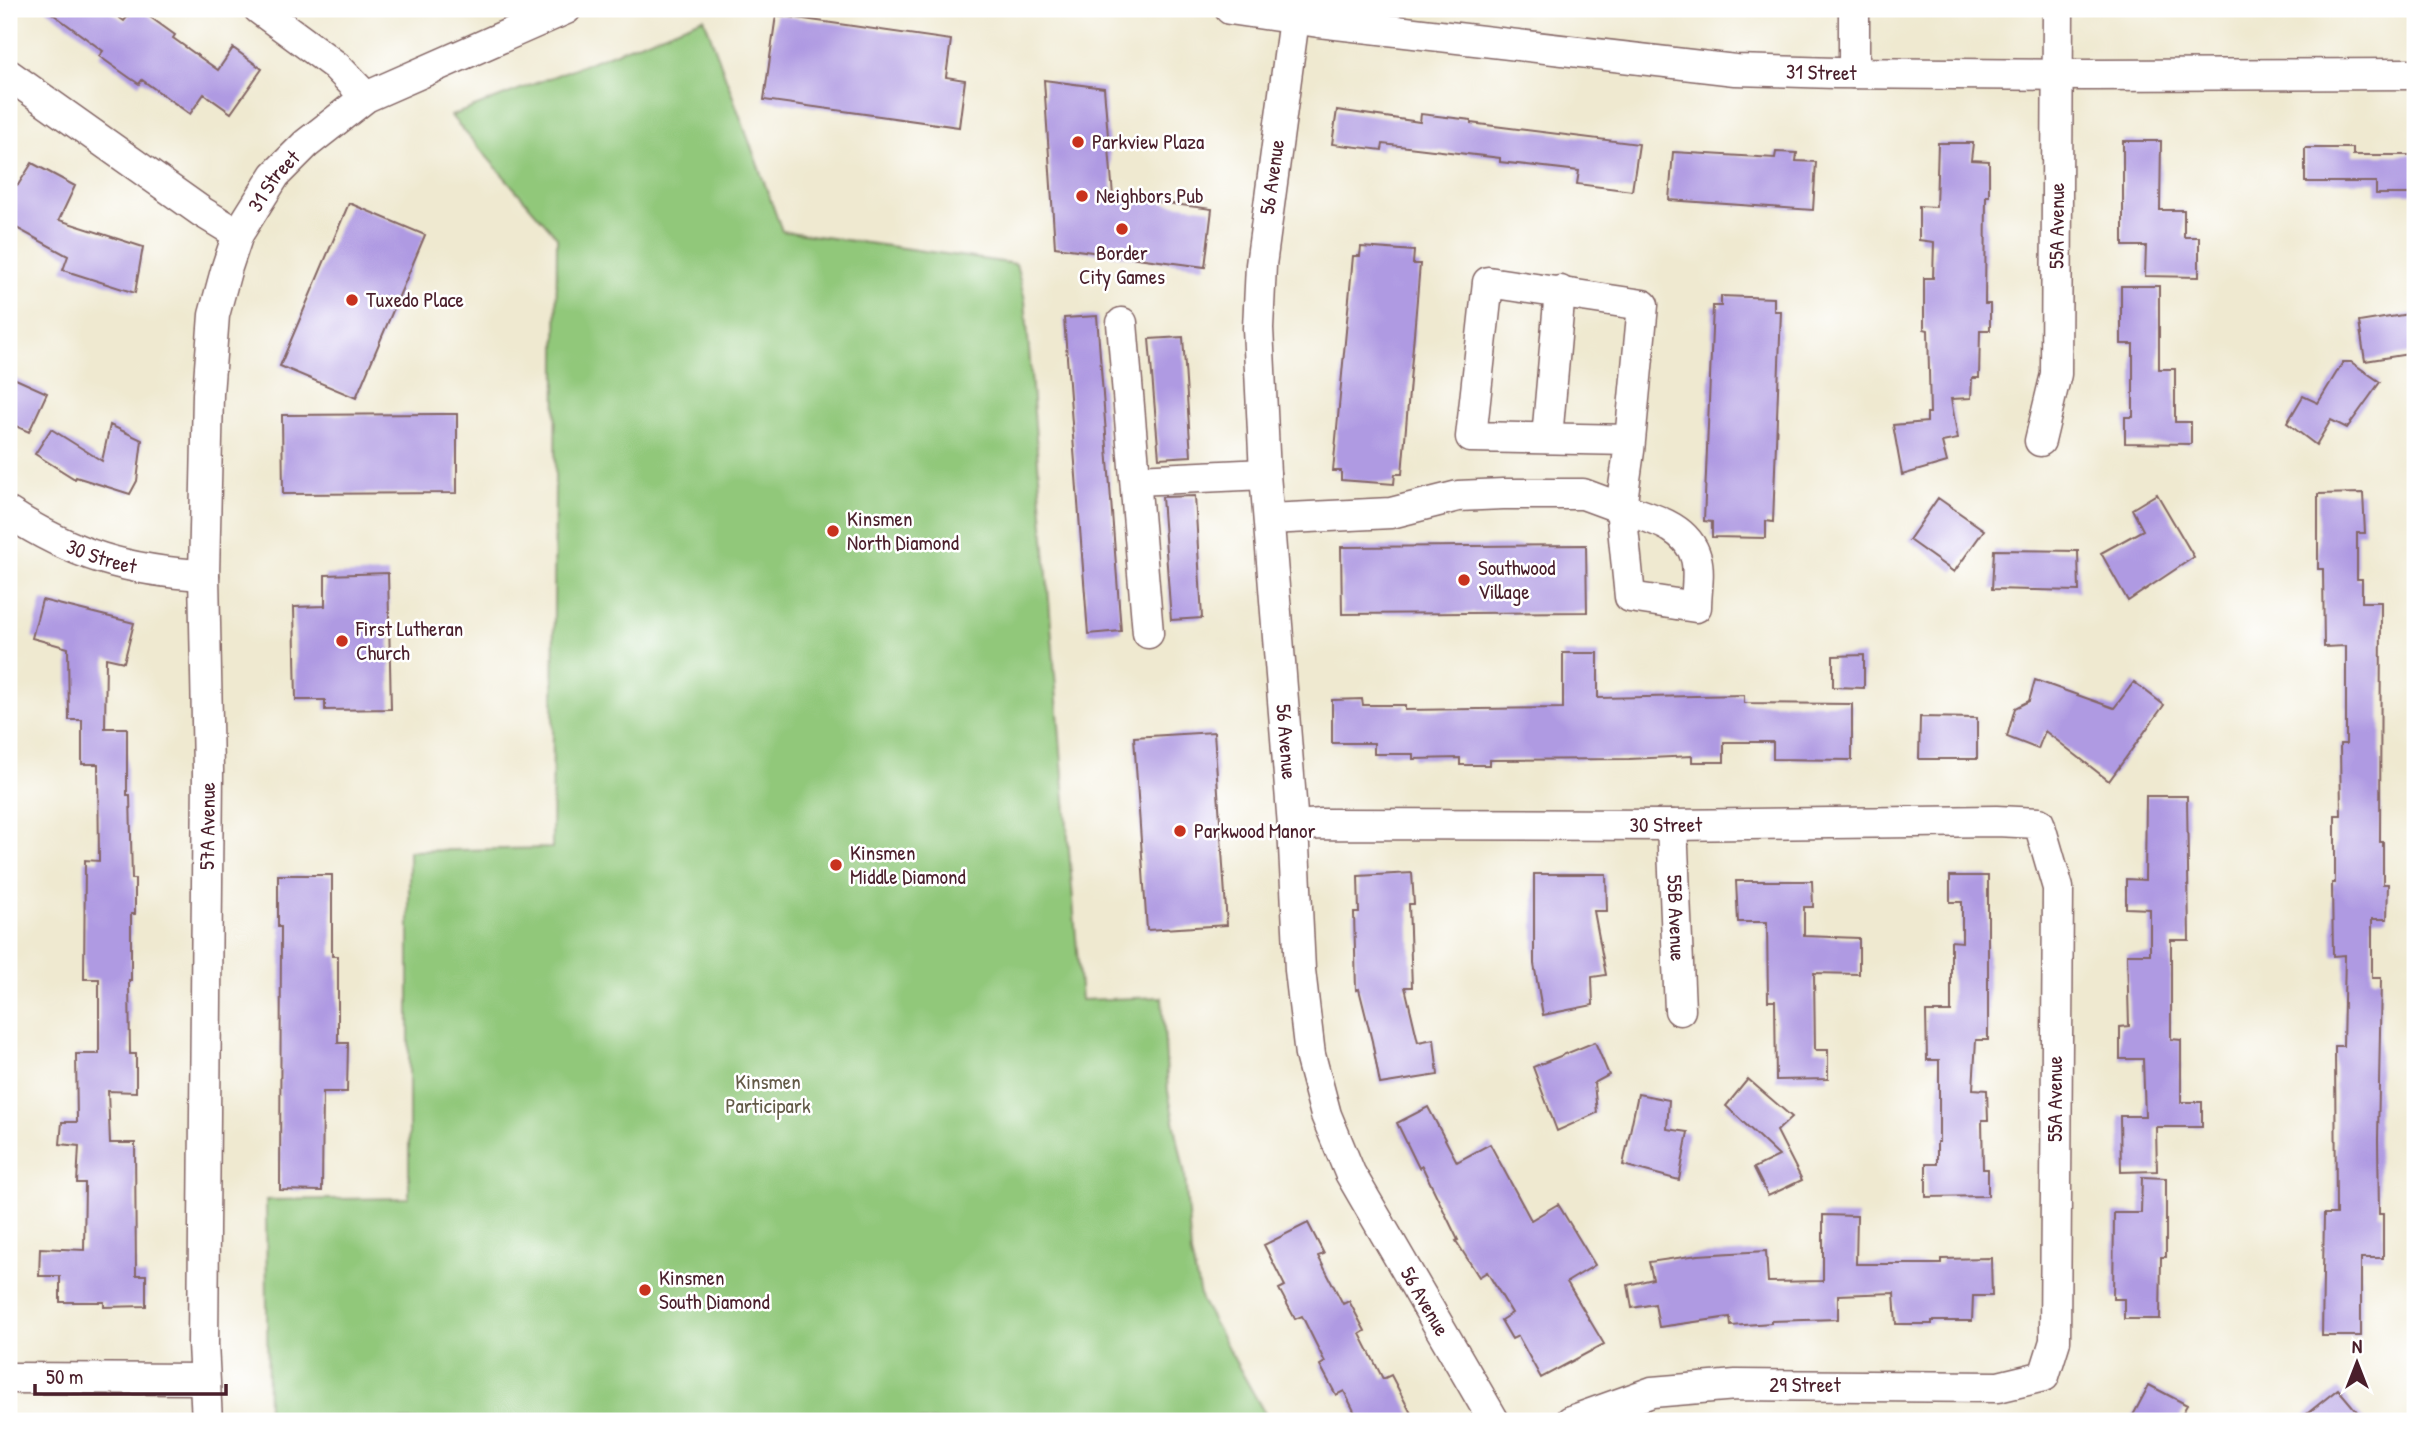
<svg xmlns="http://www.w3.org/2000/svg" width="2424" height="1430" font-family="'Patrick Hand',sans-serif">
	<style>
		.green { fill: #91c87a; stroke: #6e7452; stroke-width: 2 }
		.building { fill: #af9ae2 }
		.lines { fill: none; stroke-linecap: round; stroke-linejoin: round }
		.minor-casing { stroke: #846665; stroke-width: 33 }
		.minor { stroke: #fff; stroke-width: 30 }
		.poi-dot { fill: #c8321e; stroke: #fff; stroke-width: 2.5 }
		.labels { text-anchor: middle; stroke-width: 5; stroke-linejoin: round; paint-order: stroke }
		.street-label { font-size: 21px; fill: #4a1f2b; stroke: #fff }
		.poi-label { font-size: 21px; fill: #4a1f2b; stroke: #fff; text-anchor: start }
		.park-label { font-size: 21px; fill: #635a47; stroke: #fff }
	</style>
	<rect width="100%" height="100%" fill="#fff"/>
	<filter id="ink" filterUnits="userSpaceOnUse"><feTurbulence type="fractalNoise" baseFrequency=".0143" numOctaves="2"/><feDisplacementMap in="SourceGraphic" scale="14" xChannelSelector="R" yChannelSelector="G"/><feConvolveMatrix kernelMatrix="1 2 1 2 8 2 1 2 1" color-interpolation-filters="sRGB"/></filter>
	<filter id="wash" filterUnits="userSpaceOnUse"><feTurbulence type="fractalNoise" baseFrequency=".00686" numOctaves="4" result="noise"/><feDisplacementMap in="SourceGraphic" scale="28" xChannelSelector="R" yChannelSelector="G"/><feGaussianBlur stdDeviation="1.57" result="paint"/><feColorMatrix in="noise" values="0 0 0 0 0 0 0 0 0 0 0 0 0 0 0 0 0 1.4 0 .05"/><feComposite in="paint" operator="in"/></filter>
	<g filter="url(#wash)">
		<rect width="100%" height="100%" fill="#efe9d0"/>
		<path class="green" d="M704 18 782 231 1016 264 1025 300 1081 1000 1162 997 1168 1091 1185 1175 1191 1254 1201 1300 1269 1421H268L266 1200 409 1198V851L552 848 557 237 451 116Z"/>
		<g id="blocks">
			<path class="building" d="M46 9H107L124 21 134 9H139L175 35 173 38 218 70 233 48 262 69 231 113 204 94 190 114 142 80 139 84 130 78 99 56 103 51Z
				M776 15 951 40 946 77 965 80 959 127 764 100Z
				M1044 80 1104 88 1113 196 1212 209 1205 267 1055 247Z
				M1337 110 1420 122 1421 114 1471 120V123L1510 128 1639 144 1632 191 1577 184 1579 171 1500 162V158L1383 144 1382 150 1332 144Z
				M2123 141H2161L2160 210H2184V237H2199V277L2145 276 2146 246H2123Z
				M1938 143H1973L1971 160 1989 161V196H1986L1985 304H1990V330H1980L1979 378H1972L1971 398 1951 399 1958 439 1942 442 1947 462 1902 475 1893 425 1927 422V413H1930L1928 330 1924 329V278H1933L1934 242 1919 240V206L1936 207Z
				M2305 148H2353V155H2415V194H2376V182H2305Z
				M1673 152 1775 158 1776 152 1797 153 1796 161 1816 162 1813 210 1669 200Z
				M32 163 75 186 59 220 143 247 135 293 63 270 68 256 9 224V180L18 185Z
				M349 203 425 235 356 398 280 366Z
				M1361 247 1414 251 1413 264H1420L1402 474H1395L1394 484 1341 480V471H1333L1353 256H1360Z
				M2121 286H2159V369H2175V422H2191V444L2125 443V417H2133V344H2121Z
				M1721 296 1774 298V311H1781L1773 522 1766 521V538L1712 537V522L1704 521 1713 306H1721Z
				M2415 313V353L2365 361 2359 322Z
				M1097 316 1121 631 1088 634 1064 318Z
				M1183 337 1191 456 1159 458 1149 339Z
				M2343 362H2351L2380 382 2347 428 2331 420 2316 445 2287 423 2303 396 2318 403Z
				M9 376 47 393 29 432 9 423Z
				M440 414H457V493L283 494 282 415Z
				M110 425 142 440 137 481 130 494 76 477 75 479 35 454 51 429 102 461Z
				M2363 493 2365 533H2357V579H2362V602H2381L2380 842H2383V884H2388L2387 919H2372V978H2381L2378 1140 2379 1214H2383V1258H2361V1336H2322L2324 1214H2336L2335 1046H2343L2345 955 2333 956 2332 883H2335V815H2341L2340 744H2346V646L2324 647 2323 569H2318V494Z
				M2157 494 2194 557 2128 601 2101 553 2143 530 2132 509Z
				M1195 496 1202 618 1171 620 1162 497Z
				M1938 498 1984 530 1954 572 1909 540Z
				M1586 545 1587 612 1342 614 1341 547Z
				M1994 550 2078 551 2079 591 1992 589Z
				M388 573 391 709 325 710V700H296L294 607 325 606V575Z
				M42 600 134 623 124 662 106 658 105 728H127V795H130L132 879H135V914H131V980H129L130 1054H136V1092L108 1091 110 1143H135L136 1275H146V1306L104 1307V1302H60V1276H39L40 1248 84 1250 85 1183H77L79 1146 60 1144 62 1122H77L76 1054H99V979H84L85 860 99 861 98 764H82V720H69L68 648 32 638Z
				M1563 653H1598V698L1744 695V703L1852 704V760L1773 759V742H1724V762H1692V756L1629 759 1490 760V765H1460V758L1413 759V754H1374V743H1332V700L1362 699 1363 705H1405V710L1563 708Z
				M1864 655V688L1833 687V656Z
				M2035 680 2114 708 2134 682 2164 705 2109 781 2045 731 2038 749 2007 737 2015 708 2029 701Z
				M1920 717 1977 718V759H1919Z
				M1214 732 1227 925 1147 930 1134 737Z
				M2146 796H2187L2189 940H2171V1039L2181 1040V1102H2202V1127H2156L2157 1171 2121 1172 2120 1116H2145L2143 1059H2120V1027L2129 1026 2127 954H2150V909L2126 908V879L2145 880Z
				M1412 873 1414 904H1409L1412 987H1405L1418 1042 1434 1039 1438 1075 1380 1084 1372 1041 1359 989 1356 990 1354 913H1359L1358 876Z
				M1534 874H1606L1607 911H1594L1606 975 1592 977 1593 1005 1543 1015 1534 964Z
				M278 875H332V956H338V1043H348L347 1092H323L322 1191 280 1190 281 927H278Z
				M1950 876H1988V1040H1976L1973 1089 1987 1090 1988 1120H1982L1983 1169H1988V1196L1926 1197V1164H1937V1142H1939V1060H1927L1926 1012H1951V941L1962 942V902H1950Z
				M1736 881H1812L1813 907H1804V936L1859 938V974L1814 973 1815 1050H1828V1079L1776 1080 1775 1001H1768L1767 922H1738Z
				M1595 1042 1609 1075 1594 1083 1597 1113 1557 1131 1533 1067Z
				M1748 1079 1792 1117 1777 1131 1802 1180 1768 1196 1754 1168 1779 1156 1726 1106Z
				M1638 1094 1669 1100 1667 1129 1688 1132 1679 1180 1623 1165Z
				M1428 1107 1457 1162 1490 1144 1531 1220 1558 1204 1595 1265 1567 1282 1604 1344 1541 1378 1518 1336 1512 1339 1501 1320 1512 1313 1487 1272 1479 1277 1456 1241 1458 1240 1422 1166 1419 1168 1397 1123Z
				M2142 1177 2166 1178V1257H2161L2160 1319H2124V1299H2113L2114 1213H2141Z
				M1823 1215 1857 1216 1856 1264H1941V1259L1991 1258 1992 1296H1973L1972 1321H1932V1324H1896L1894 1293 1838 1295V1319L1771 1321V1323L1731 1326 1730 1317 1659 1327 1655 1304 1632 1308 1628 1285 1653 1279 1649 1262 1698 1255 1766 1251 1768 1282 1823 1281Z
				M1308 1223 1324 1254 1318 1256 1343 1304 1349 1301 1365 1331 1360 1334 1383 1379 1391 1375 1415 1421H1359L1344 1391 1336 1395 1320 1365 1325 1362 1302 1316 1295 1319 1279 1289 1285 1286 1264 1245Z
				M2149 1385 2187 1405 2178 1421H2130Z
				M2338 1389 2365 1421H2298Z"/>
		</g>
	</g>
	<g filter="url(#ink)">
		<use href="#blocks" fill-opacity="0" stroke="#846665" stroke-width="2"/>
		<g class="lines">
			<g class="minor-casing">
				<g id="minor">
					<path d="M259 9 336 66 366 97"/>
					<path id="s1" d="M1230 9 1319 22 1735 70 1835 73 2085 75 2415 74"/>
					<path d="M1854 9V73"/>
					<path id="s2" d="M1294 19 1261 265 1258 328 1265 474 1293 826 1300 970 1310 1055 1326 1115 1350 1173 1494 1421"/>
					<path d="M9 75 202 212 238 234"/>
					<path d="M1122 323 1148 633"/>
					<path d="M1547 438 1560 291"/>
					<path id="s3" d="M2040 441 2056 374 2058 9"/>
					<path d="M1136 480 1265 474"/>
					<path d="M1621 508C1649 518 1687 525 1696 558 1700 572 1696 593 1696 607L1630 597Z"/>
					<path id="s4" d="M9 513C73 555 128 571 204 575"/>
					<path d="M1269 519 1391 513 1458 496 1503 494H1583L1621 508 1629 451 1643 305 1488 282 1471 437 1630 440"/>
					<path id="s5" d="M1672 825 1680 1010"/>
					<path id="s6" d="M1293 826 1322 824 1672 825 1996 821 2039 823 2058 888 2055 1341 2044 1376 1998 1387 1736 1385 1652 1392 1571 1421"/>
					<path d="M9 1378 204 1379"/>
					<path id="s7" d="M207 1421 203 1344 208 770 204 575 208 394 214 315 227 267 238 234 275 175 306 144 366 97 566 9"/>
				</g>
			</g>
			<use href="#minor" class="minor"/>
		</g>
	</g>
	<g class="poi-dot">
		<circle cx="1078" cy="142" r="7"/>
		<circle cx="1082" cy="196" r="7"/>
		<circle cx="1122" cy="229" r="7"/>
		<circle cx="352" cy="300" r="7"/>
		<circle cx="833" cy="531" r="7"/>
		<circle cx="1464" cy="580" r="7"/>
		<circle cx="342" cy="641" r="7"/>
		<circle cx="1180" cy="831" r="7"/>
		<circle cx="836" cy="865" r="7"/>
		<circle cx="645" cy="1290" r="7"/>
	</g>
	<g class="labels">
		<g class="street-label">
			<text dy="7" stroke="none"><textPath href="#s1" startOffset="595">31 Street</textPath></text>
			<text transform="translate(1272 177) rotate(-82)" y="7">56 Avenue</text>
			<text dy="7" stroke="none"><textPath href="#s7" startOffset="1255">31 Street</textPath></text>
			<text dy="7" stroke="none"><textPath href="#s3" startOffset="217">55A Avenue</textPath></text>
			<text dy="7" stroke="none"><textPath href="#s4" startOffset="103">30 Street</textPath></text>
			<text dy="7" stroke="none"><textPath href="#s2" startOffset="726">56 Avenue</textPath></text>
			<text dy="7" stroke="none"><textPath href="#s6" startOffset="373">30 Street</textPath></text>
			<text dy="7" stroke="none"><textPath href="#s7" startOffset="595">57A Avenue</textPath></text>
			<text dy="7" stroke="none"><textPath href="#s5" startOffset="93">55B Avenue</textPath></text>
			<text transform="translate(2055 1099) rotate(-90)" y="7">55A Avenue</text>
			<text dy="7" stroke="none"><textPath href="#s2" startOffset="1314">56 Avenue</textPath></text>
			<text x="1805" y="1392">29 Street</text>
		</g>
		<g class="poi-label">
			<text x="1092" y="149">Parkview Plaza</text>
			<text x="1096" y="203">Neighbors Pub</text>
			<text x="1122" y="260" text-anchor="middle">Border<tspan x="1122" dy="24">City Games</tspan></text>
			<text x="366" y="307">Tuxedo Place</text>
			<text x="847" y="526">Kinsmen<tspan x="847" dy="24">North Diamond</tspan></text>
			<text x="1478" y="575">Southwood<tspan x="1478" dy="24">Village</tspan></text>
			<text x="356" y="636">First Lutheran<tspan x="356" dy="24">Church</tspan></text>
			<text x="1194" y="838">Parkwood Manor</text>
			<text x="850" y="860">Kinsmen<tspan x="850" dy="24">Middle Diamond</tspan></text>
			<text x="659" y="1285">Kinsmen<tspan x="659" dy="24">South Diamond</tspan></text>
		</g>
		<g class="park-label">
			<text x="768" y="1089">Kinsmen<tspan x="768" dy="24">Participark</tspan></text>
		</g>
	</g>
	<rect width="2424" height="1430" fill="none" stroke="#fff" stroke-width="35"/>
	<g transform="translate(2357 1363)" stroke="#ffffff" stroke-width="5" paint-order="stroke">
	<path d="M0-5L12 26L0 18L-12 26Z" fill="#4a1f2b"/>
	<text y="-10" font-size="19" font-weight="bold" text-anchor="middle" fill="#4a1f2b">N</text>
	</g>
	<path d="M35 1384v10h191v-10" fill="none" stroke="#4a1f2b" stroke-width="3.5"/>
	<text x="46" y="1384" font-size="21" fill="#4a1f2b" stroke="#ffffff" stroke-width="5" paint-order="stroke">50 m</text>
</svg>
